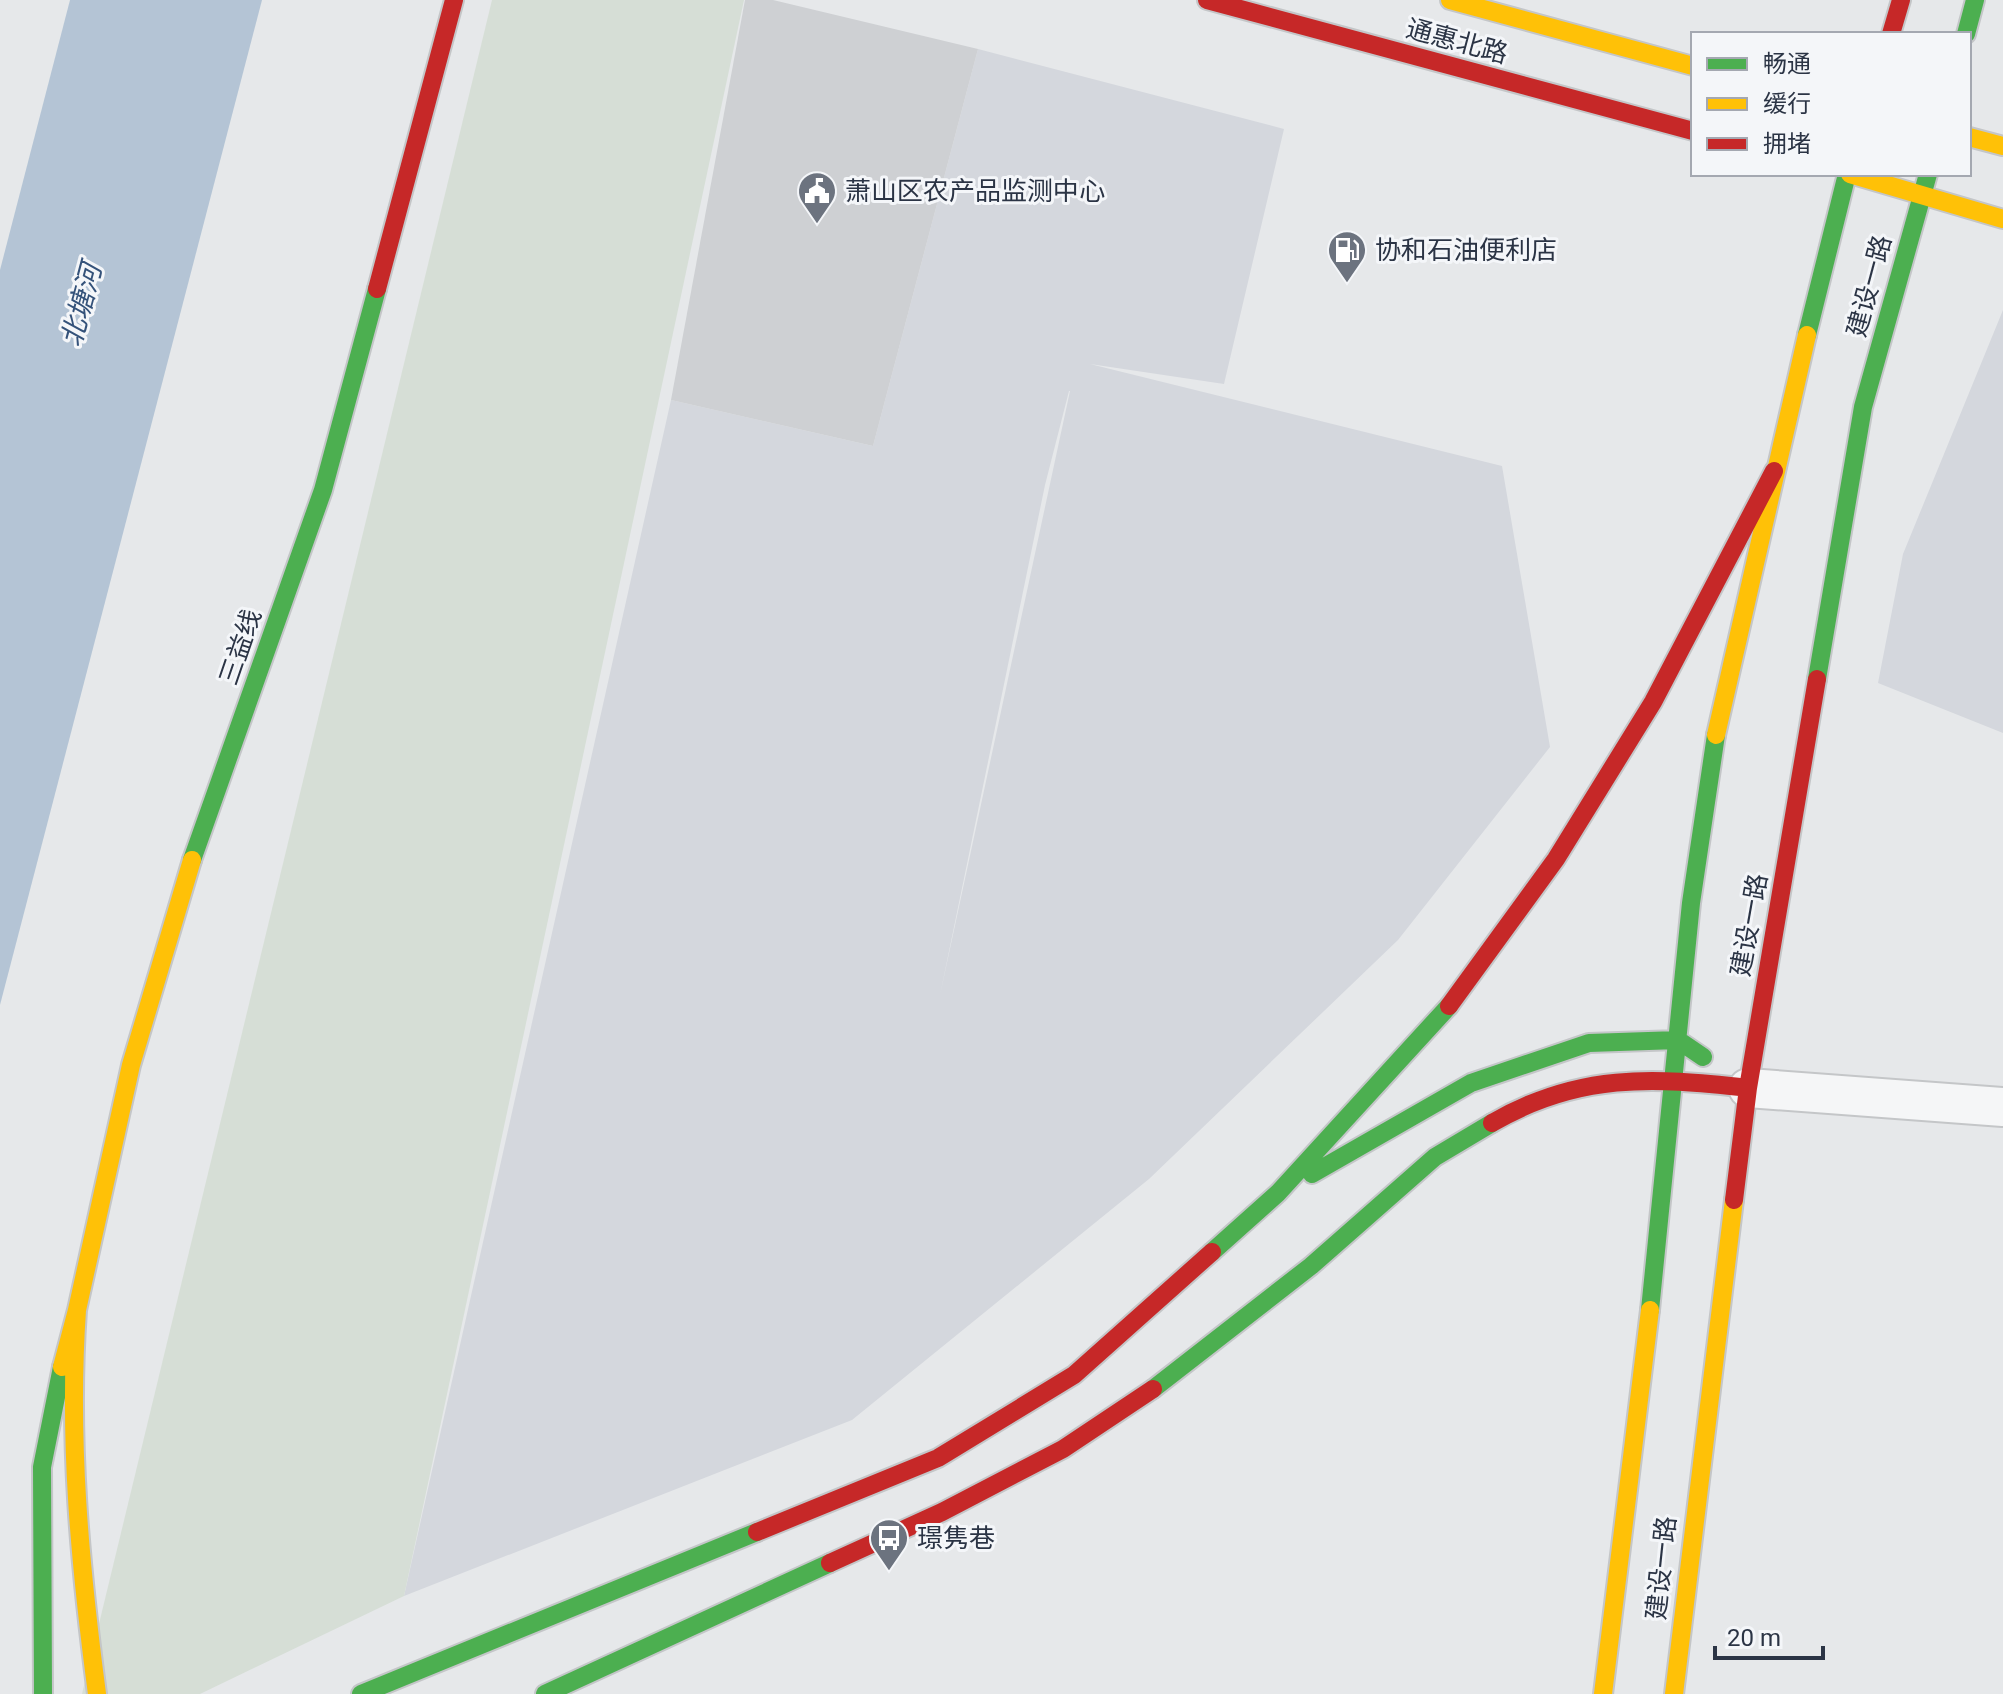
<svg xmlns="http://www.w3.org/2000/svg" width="2003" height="1694" font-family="Roboto,'Noto Sans SC',sans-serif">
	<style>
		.built { fill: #d4d7dd; fill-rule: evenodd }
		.green { fill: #d6ded6 }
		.water { fill: #b4c4d5 }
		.building { fill: #ced0d3 }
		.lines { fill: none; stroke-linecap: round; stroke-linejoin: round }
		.street-casing { stroke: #c4c6c8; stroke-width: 42 }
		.fast-casing { stroke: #c4c6c8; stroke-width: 22 }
		.slow-casing { stroke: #c4c6c8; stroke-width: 22 }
		.jam-casing { stroke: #c4c6c8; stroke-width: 22 }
		.street { stroke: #f5f6f7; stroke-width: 38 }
		.fast { stroke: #4caf50; stroke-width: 18 }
		.slow { stroke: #ffc107; stroke-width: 18 }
		.jam { stroke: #c62828; stroke-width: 18 }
		.labels { text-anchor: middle; stroke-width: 6; stroke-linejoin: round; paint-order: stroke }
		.street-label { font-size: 26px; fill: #2b3445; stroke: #f4f6f9 }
		.poi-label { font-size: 26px; fill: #2b3445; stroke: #f4f6f9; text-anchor: start }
		.water-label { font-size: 28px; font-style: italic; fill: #34527a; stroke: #f4f6f9 }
	</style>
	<rect width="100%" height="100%" fill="#e6e8ea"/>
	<path class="built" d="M978 49 1284 129 1224 384 1090 364 1502 466 1550 747 1398 940 1149 1179 852 1420 404 1596 671 400 873 446ZM1069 391H1070L940 995 1045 485Z
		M2003 310V733L1878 683 1903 554Z"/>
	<path class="green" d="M492 0H744L404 1596 200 1694H82Z"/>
	<path class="water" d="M70 0H262L0 1005V270Z"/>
	<path class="building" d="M745 0H773L978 49 873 446 671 400Z"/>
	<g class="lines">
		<g class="street-casing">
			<path id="street" d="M1748 1088 2003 1107"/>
		</g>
		<g class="fast-casing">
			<path id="fast" d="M1966 34 1975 0
				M1807 335 1847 174
				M1817 679 1863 407 1928 174
				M192 860 323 490 377 289
				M1312 1174 1471 1083 1589 1043 1678 1040 1703 1057
				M1212 1252 1278 1193 1449 1006
				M1650 1310 1691 903 1716 735
				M1153 1389 1311 1266 1435 1157 1492 1123
				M43 1694 42 1467 62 1367
				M361 1694 757 1532
				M545 1694 830 1563"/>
		</g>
		<g class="slow-casing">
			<path id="slow" d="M1450 0 1693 66
				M1969 137 2003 146
				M1850 174 2003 219
				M1716 735 1807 335
				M77 1310 131 1065 192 860
				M62 1367 77 1310C68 1439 80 1566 97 1694
				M1603 1694 1650 1310
				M1674 1694 1734 1200"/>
		</g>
		<g class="jam-casing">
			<path id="jam" d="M1207 0 1693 131
				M1891 34 1901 0
				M377 289 454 0
				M1449 1006 1556 859 1653 702 1774 471
				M1492 1123C1578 1073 1652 1077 1748 1088
				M1734 1200 1748 1088 1817 679
				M757 1532 938 1458 1074 1375 1212 1252
				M830 1563 942 1512 1063 1449 1153 1389"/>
		</g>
		<use href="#street" class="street"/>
		<use href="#fast" class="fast"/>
		<use href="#slow" class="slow"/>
		<use href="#jam" class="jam"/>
	</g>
	<defs>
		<g id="civic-pin" transform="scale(2)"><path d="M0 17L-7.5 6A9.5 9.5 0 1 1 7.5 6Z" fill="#6c737f" stroke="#f4f6f9"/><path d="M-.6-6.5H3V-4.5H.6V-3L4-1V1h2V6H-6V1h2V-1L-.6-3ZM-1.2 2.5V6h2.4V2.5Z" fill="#fff"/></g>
		<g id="fuel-pin" transform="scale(2)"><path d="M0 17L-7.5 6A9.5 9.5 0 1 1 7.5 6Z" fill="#6c737f" stroke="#f4f6f9"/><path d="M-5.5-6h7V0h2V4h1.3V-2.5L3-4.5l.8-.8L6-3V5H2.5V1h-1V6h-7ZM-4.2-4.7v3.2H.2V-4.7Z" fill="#fff"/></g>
		<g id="bus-pin" transform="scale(2)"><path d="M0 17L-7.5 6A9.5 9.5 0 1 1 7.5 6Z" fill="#6c737f" stroke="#f4f6f9"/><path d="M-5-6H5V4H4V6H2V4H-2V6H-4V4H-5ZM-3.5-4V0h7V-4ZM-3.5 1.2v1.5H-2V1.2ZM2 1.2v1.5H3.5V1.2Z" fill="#fff"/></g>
	</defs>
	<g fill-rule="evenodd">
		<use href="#civic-pin" x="817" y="191"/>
		<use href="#fuel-pin" x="1347" y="250"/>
		<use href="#bus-pin" x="889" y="1538"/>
	</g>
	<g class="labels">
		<g class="street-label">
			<text transform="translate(1457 41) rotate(15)" y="9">通惠北路</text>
			<text transform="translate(1869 286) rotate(-75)" y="9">建设一路</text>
			<text transform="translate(240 647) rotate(-71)" y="9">三益线</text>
			<text transform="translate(1749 925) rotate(-80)" y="9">建设一路</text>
			<text transform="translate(1661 1568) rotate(-84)" y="9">建设一路</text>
		</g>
		<g class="poi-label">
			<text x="845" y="200">萧山区农产品监测中心</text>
			<text x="1375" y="259">协和石油便利店</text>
			<text x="917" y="1547">璟隽巷</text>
		</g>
		<g class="water-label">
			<text transform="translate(81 305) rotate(-75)" y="10">北塘河</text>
		</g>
	</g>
	<rect x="1691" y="32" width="280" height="144" fill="#f4f6f9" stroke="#a4a8b1" stroke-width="2"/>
	<rect x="1707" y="58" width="40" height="12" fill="#4caf50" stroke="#a4a8b1" stroke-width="2"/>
	<text x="1763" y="72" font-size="24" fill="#2b3445">畅通</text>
	<rect x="1707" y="98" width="40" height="12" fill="#ffc107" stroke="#a4a8b1" stroke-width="2"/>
	<text x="1763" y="112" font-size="24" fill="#2b3445">缓行</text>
	<rect x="1707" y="138" width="40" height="12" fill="#c62828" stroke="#a4a8b1" stroke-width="2"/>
	<text x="1763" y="152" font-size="24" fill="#2b3445">拥堵</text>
	<path d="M1715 1646v12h108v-12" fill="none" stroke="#2b3445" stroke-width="4"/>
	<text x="1727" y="1646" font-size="24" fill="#2b3445" stroke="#f4f6f9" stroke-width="6" paint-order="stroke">20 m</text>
</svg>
